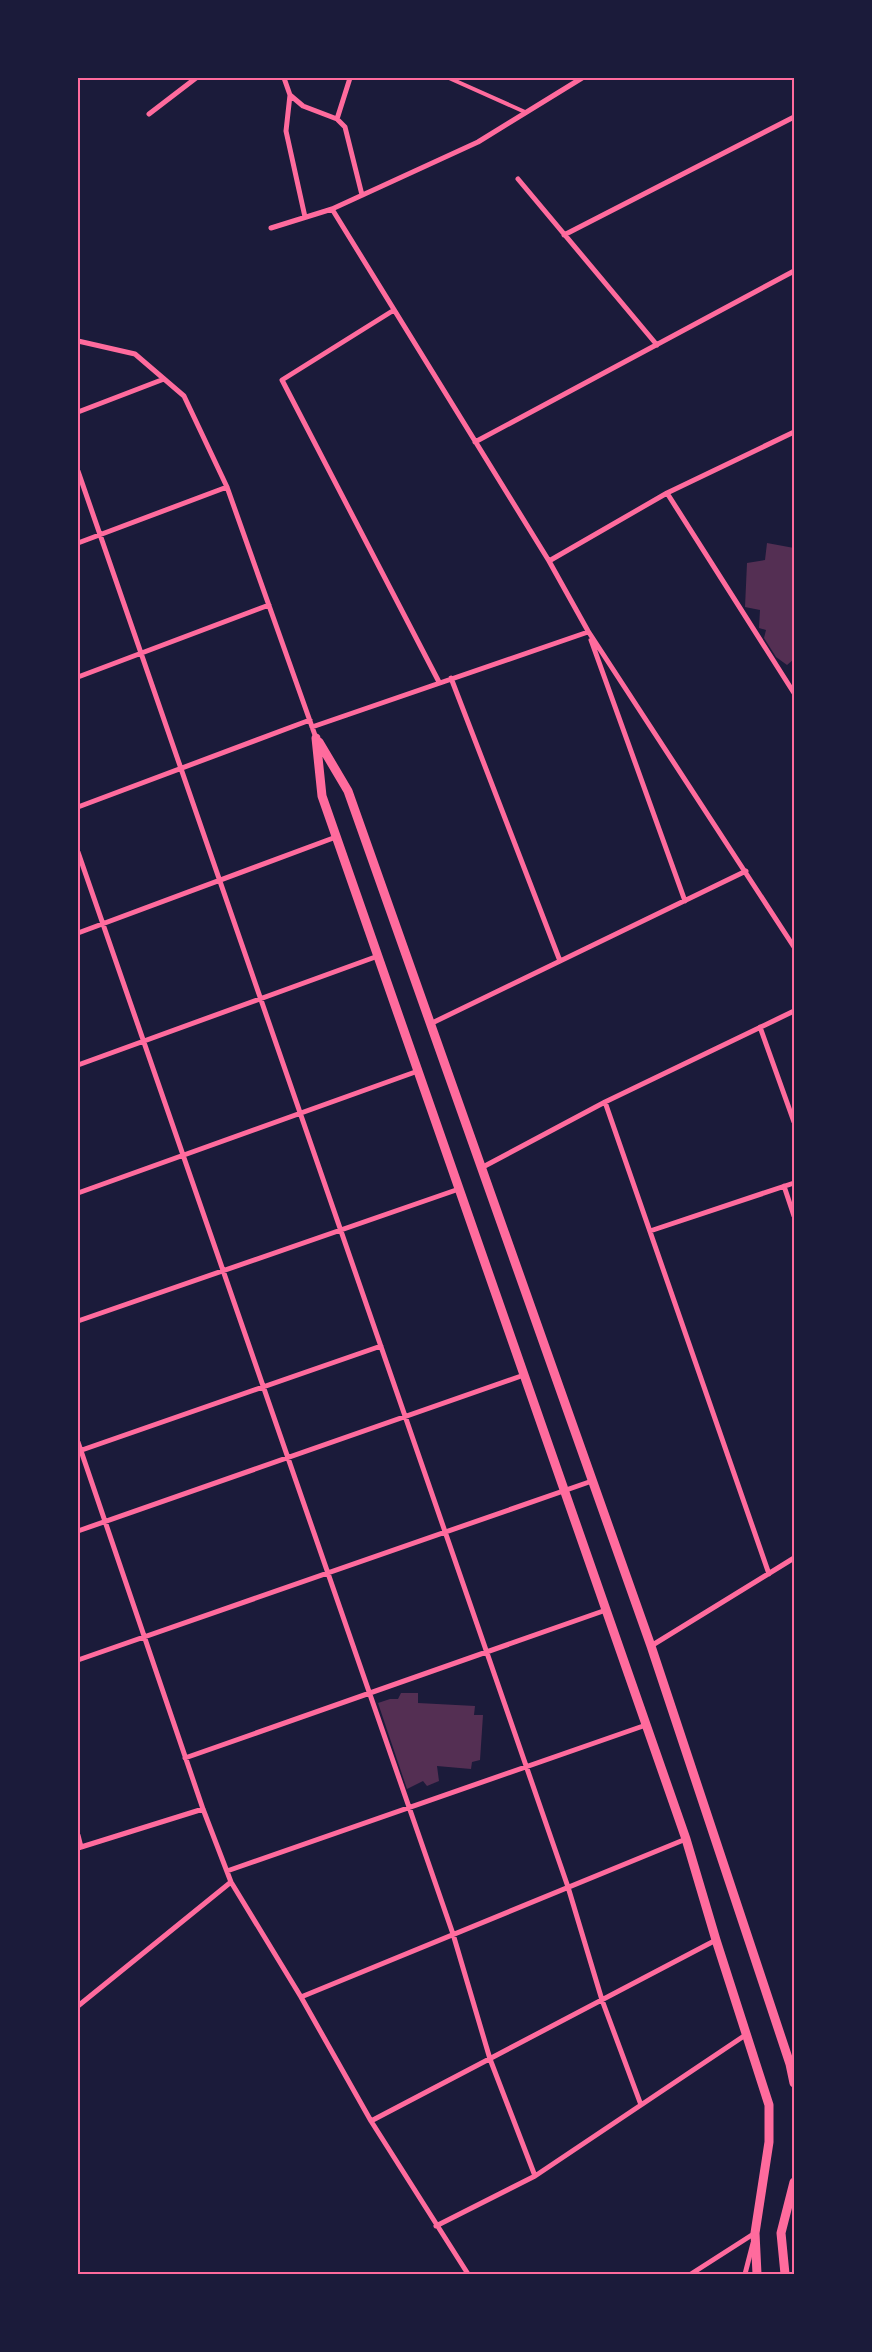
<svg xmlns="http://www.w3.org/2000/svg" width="872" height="2352" font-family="'Noto Sans',sans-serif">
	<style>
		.building { fill: #542f53 }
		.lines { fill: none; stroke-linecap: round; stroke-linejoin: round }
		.service { stroke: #ff6b9d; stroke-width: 4 }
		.minor { stroke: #ff6b9d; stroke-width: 5 }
		.tertiary { stroke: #ff6b9d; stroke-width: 9 }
		.neatline { fill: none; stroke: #ff6b9d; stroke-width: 2 }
	</style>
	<rect width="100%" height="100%" fill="#1b1b3a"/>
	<path class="building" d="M767 543 794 548V659L787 665 776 657 764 638 766 630 759 628 760 610 745 607 747 563 765 560Z
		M401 1693H418V1703L475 1706 474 1715H483L480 1760 472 1762 471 1769 437 1766 439 1781 427 1786 423 1781 407 1789 378 1703 390 1699H398Z"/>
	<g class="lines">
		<path class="service" d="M449 78 525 112"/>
		<path class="minor" d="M284 78 290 95 303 106 337 119 345 127 362 195
			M290 95 286 131 305 217
			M149 114 196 78
			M337 119 350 78
			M518 179 657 345
			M332 209 549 561 588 631 794 947
			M271 228 332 209 478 142 582 78
			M564 235 794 117
			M394 310 282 380 439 682
			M78 341 135 354 184 396 227 487 316 738
			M78 412 164 379
			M475 442 794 271
			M78 471 568 1887 602 2000 641 2105
			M667 493 794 693
			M78 543 227 487
			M549 561 667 493 794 432
			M591 640 685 901
			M78 677 269 605
			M451 678 560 961
			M312 727 588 632
			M78 807 310 720
			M78 852 453 1934 490 2059 535 2176
			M78 933 336 837
			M430 1024 746 871
			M760 1027 794 1122
			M78 1065 378 956
			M605 1102 769 1574
			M481 1168 605 1102 794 1011
			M784 1186 794 1216
			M78 1193 418 1071
			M650 1231 794 1183
			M78 1321 459 1189
			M78 1442 203 1809 231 1882 301 1997 371 2121 468 2274
			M79 1451 381 1346
			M78 1531 524 1375
			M651 1646 794 1558
			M78 1660 592 1481
			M185 1758 606 1610
			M78 1835 81 1847
			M78 1848 203 1809
			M227 1871 646 1725
			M301 1997 686 1839
			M78 2006 231 1882
			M371 2121 716 1940
			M436 2226 535 2176 747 2034
			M691 2274 755 2233
			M745 2274 753 2243"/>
		<path class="tertiary" d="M316 738 322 796 686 1839 716 1940 769 2105V2142L755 2233 757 2274
			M319 742 348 791 651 1646 790 2064 794 2083
			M785 2274 781 2233 794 2182"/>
	</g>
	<rect width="872" height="2352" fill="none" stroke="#1b1b3a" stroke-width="158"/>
	<rect x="79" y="79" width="714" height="2194" class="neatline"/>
</svg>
